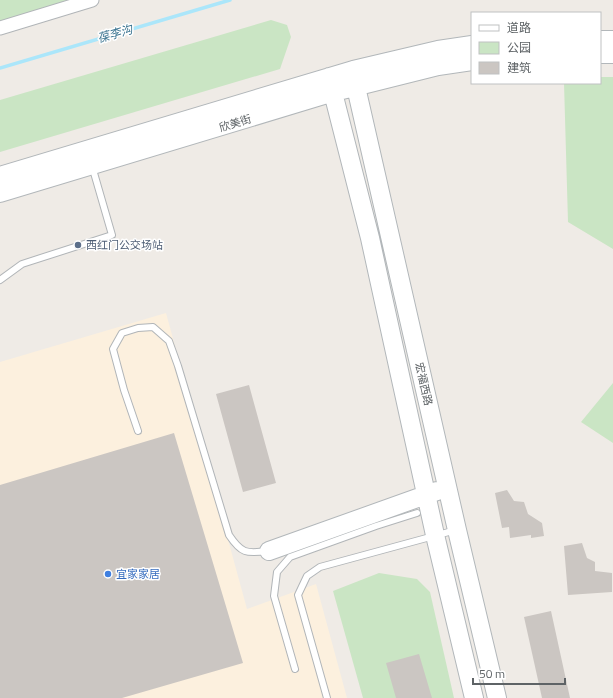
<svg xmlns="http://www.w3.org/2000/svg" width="613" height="698" font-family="'Titillium Web','Noto Sans SC',sans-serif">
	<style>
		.commercial { fill: #fcf0de }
		.green { fill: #cae5c4 }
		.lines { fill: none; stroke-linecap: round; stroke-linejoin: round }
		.stream { stroke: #abe6fa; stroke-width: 3.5 }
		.building { fill: #cbc6c2 }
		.lane-casing { stroke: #b1b5b8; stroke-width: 8 }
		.street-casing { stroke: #b1b5b8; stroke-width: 15 }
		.secondary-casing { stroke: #b2b7ba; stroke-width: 20 }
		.lane { stroke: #fff; stroke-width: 6 }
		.street { stroke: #fff; stroke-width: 13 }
		.secondary { stroke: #fff; stroke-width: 18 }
		.service-dot { fill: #5c6f8a; stroke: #fff; stroke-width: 1.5 }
		.shop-dot { fill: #3f7fe0; stroke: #fff; stroke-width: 1.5 }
		.labels { text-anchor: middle; stroke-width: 3; stroke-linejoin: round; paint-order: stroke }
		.street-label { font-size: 11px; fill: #5e6366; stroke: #fff }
		.service-label { font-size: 11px; fill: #4e5e75; stroke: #fff; text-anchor: start }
		.shop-label { font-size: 11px; fill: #366cbe; stroke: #fff; text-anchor: start }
		.water-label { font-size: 12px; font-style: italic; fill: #3f7793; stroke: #fff }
	</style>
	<rect width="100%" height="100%" fill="#efebe6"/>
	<path class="commercial" d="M166 313 247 609 316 584 347 698H0V362Z"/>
	<path class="green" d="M0 0H82L0 25Z
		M271 20 287 25 291 37 280 69 0 152V100Z
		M600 77H613V249L568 222 564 83H600Z
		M613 383V443L581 422Z
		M379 573 417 579 430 592 454 698H363L333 591Z"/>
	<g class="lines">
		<path class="stream" d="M0 68 230 0"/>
	</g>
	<path class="building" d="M249 385 276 483 243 492 216 394Z
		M174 433 243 663 122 698H0V485Z
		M507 490 514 501 524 502 528 514 542 523 544 536 531 538V535L510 538 509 527 502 528 495 493Z
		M582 543 587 558 595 562V571L612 573V592L568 595 564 546Z
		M551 611 570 698H542L524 617Z
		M419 654 432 698H396L386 663Z"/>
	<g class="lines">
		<g class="lane-casing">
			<path id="lane" d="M0 280 22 264 112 235 92 166
				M138 431 124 390 113 349 122 333 138 328 153 327 169 341 178 366 229 535C241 553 246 554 267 551
				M295 669 274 596 277 572 290 557 376 526 417 513
				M327 698 298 595 307 576 320 567 456 530"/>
		</g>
		<g class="street-casing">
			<path id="street" d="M0 28 92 0"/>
		</g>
		<g class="secondary-casing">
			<path id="secondary" d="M600 40H613
				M600 54H613
				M353 70 356 87 457 530 497 698
				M329 77 370 238 435 535 474 698
				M0 176 353 70 438 50 472 45
				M0 193 334 92 438 66 472 61
				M269 551 437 491"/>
		</g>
		<use href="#lane" class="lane"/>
		<use href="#street" class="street"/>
		<use href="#secondary" class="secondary"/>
	</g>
	<circle class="service-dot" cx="78" cy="245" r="4"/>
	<circle class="shop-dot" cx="108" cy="574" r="4"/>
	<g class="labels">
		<g class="street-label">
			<text transform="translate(235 123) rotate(-17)" y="4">欣美街</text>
			<text transform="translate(424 384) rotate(77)" y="4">宏福西路</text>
		</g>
		<g class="service-label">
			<text x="86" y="249">西红门公交场站</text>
		</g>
		<g class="shop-label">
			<text x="116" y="578">宜家家居</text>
		</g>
		<g class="water-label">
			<text transform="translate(115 34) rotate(-16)" y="4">葆李沟</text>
		</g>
	</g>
	<rect x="471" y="12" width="130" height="72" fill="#ffffff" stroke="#bfc1c2"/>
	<rect x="479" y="25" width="20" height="6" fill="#ffffff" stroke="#bfc1c2"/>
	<text x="507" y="32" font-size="12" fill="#5e6366">道路</text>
	<rect x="479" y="42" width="20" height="12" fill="#cae5c4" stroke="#bfc1c2"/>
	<text x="507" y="52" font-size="12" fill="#5e6366">公园</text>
	<rect x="479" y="62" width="20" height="12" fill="#cbc6c2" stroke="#bfc1c2"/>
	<text x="507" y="72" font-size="12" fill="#5e6366">建筑</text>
	<path d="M473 678v6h92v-6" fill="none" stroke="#5e6366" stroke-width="2"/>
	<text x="479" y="678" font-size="12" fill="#5e6366" stroke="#ffffff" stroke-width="3" paint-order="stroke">50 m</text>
</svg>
